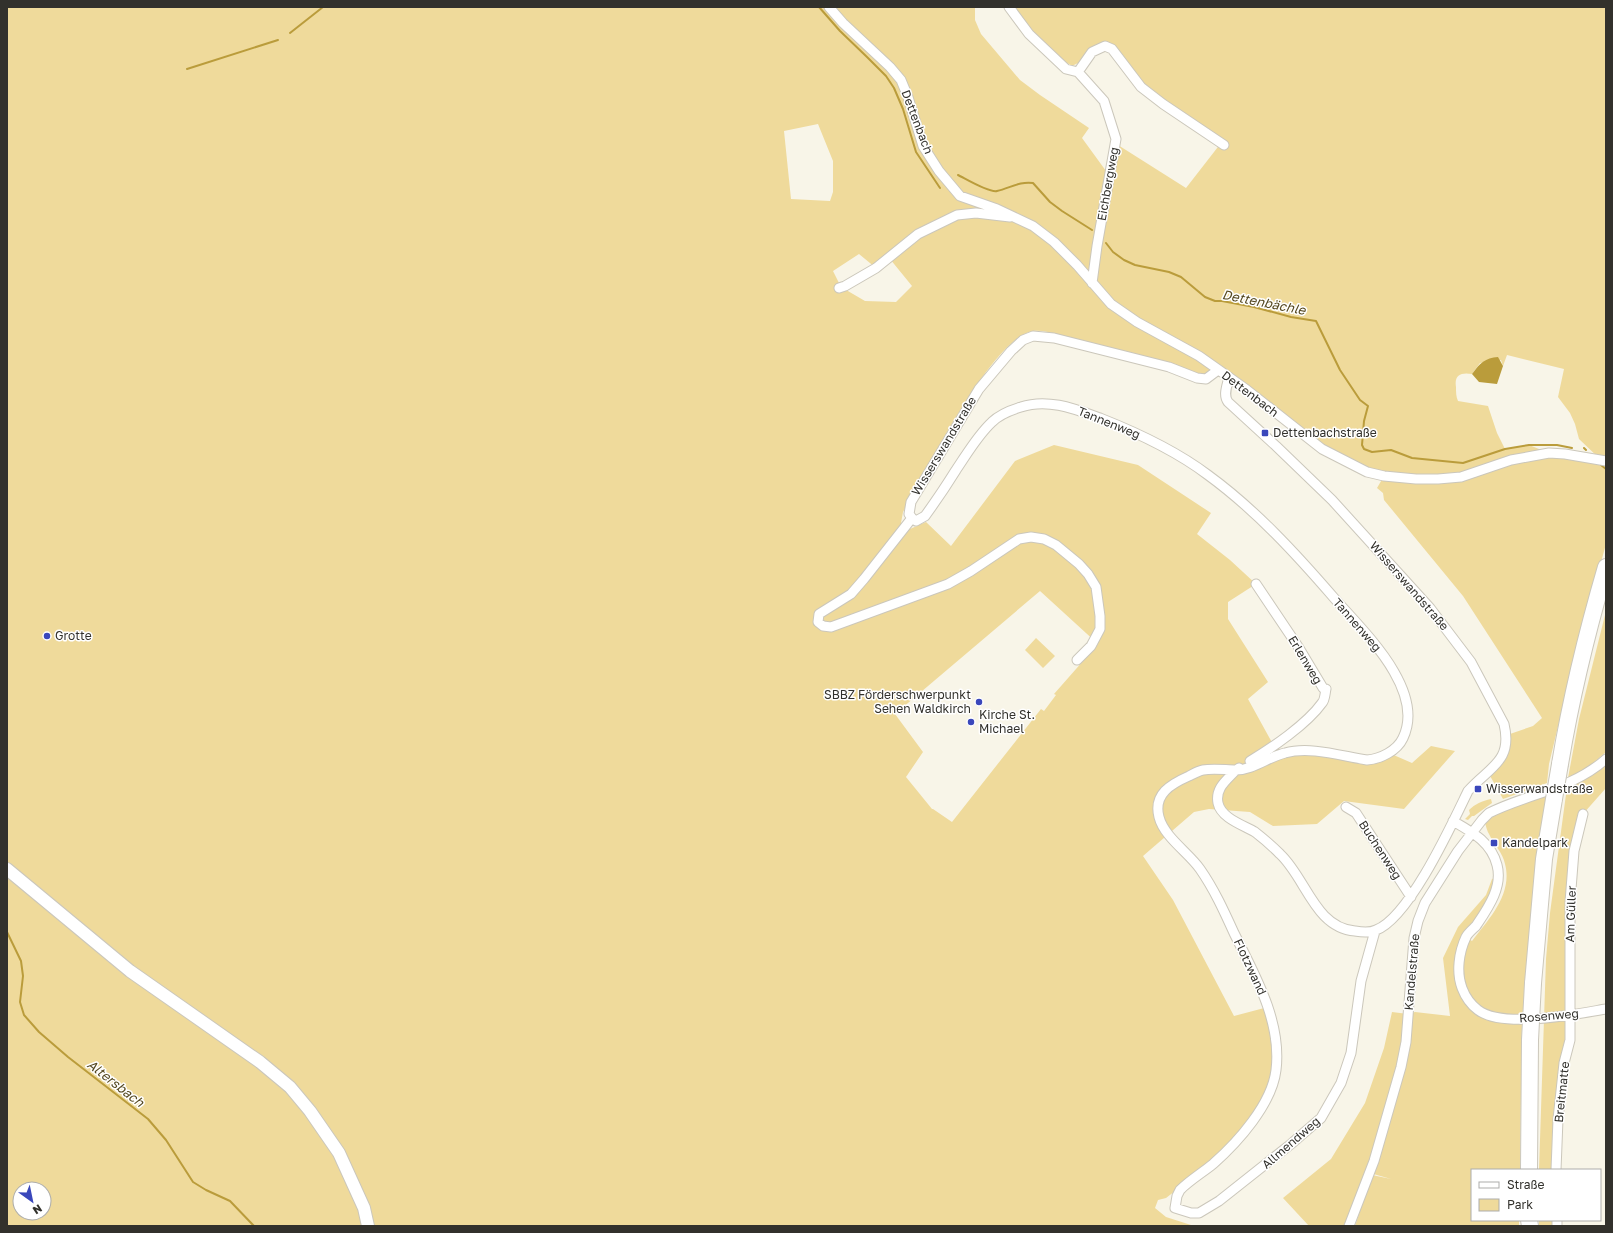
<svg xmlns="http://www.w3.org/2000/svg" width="1613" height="1233" font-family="'Golos Text',sans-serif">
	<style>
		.green { fill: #efda9b; fill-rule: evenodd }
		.water { fill: #ba9c3b }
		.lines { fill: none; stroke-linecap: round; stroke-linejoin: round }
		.stream { stroke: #ba9c3b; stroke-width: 2 }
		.street-casing { stroke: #cbc7bb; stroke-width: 11 }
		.secondary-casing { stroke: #cbc7bb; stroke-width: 14 }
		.highway-casing { stroke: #cbc7bb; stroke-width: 18 }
		.street { stroke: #fff; stroke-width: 9 }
		.secondary { stroke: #fff; stroke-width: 12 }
		.highway { stroke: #fff; stroke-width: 16 }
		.highway-bridge-casing { stroke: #cbc7bb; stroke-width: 18; stroke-linecap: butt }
		.highway-bridge { stroke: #fff; stroke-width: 16 }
		.poi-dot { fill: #3a47bb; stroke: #fff; stroke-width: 1.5 }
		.labels { text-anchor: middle; stroke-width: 3; stroke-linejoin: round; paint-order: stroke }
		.street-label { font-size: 12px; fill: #32312c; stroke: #fff }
		.poi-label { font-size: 12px; fill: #32312c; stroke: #fff; text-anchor: start }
		.water-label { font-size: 13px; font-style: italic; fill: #554921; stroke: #fff }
	</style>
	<rect width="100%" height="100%" fill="#f8f5e8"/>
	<path class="green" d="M7 7H975V20L981 34 1020 80 1040 95 1089 128 1082 138 1106 171 1118 145 1186 188 1221 143 1141 81 1116 47 1086 54 1078 63 1072 66C1047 52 1029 29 1011 7H1606V544L1571 672 1549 764 1547 783 1503 799 1489 774 1507 735 1533 726 1542 718 1463 596 1384 500 1383 493 1377 488 1384 476C1350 461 1321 445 1292 422 1268 403 1245 381 1220 365L1206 375C1164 366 1122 353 1080 341 1068 338 1046 329 1033 331 992 337 924 475 903 512L901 523 904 527 910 529 926 522 951 546 1015 461 1054 445 1138 465 1211 513 1197 534 1230 560 1256 584 1228 602V619L1268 682 1248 699 1274 746 1286 752 1353 758 1389 753 1412 763 1431 746 1455 751 1404 809 1344 801 1317 824 1273 826 1250 812 1209 809 1194 812 1143 856 1173 900 1234 1016 1268 1007 1274 1028 1272 1086 1234 1145 1166 1198 1158 1200 1155 1208 1166 1217 1191 1225 1190 1226H7V880L10 872 7 864ZM818 124 833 161V192L830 201 791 199 784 131ZM859 254 876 268 890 259 912 286 896 302 865 301 841 287 833 271ZM1507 355 1564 369 1558 397 1570 413 1575 424 1579 439 1600 459 1549 453 1529 445 1505 449 1497 433 1488 406 1458 401C1456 397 1456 392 1456 387 1454 375 1461 372 1472 374L1480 363 1501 360 1503 366ZM1040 591 1098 644 1054 694 1056 695 1044 711 1041 709 952 822 933 809H932L906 777 923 752 895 714ZM20 1189H44V1213H20Z
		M1606 611V752L1586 769 1568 778 1579 719Z
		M1036 638 1055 656 1043 668 1025 650Z
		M1606 762V788L1583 814 1574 851 1570 990 1556 1170H1539L1546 959 1550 913 1567 787Z
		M1546 796 1538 855 1522 1019 1520 1170H1472V1220H1519V1226H1355L1372 1175 1391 1179 1370 1173 1349 1226H1309L1283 1198 1331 1159 1365 1103 1384 1048 1392 1012 1408 1014 1415 1012 1450 1016 1443 958 1458 927 1486 895 1492 879 1495 878 1494 888 1466 937 1472 941C1489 919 1513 894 1505 864 1503 853 1494 845 1489 834 1487 831 1486 826 1485 823 1501 808 1525 802 1546 796Z
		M1491 799 1492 803 1474 816H1472L1468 820 1465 819 1470 814 1469 810C1475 804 1482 801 1491 799Z
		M1539 1220H1557L1556 1226H1539Z"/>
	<path class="water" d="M1498 357 1503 366 1497 384 1479 382 1472 374C1480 363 1485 358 1498 357Z"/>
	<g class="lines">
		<path class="stream" d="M819 7 840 31 867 57 886 76 894 88 903 109 916 152 940 188
			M290 33 323 7
			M187 69 278 40
			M958 175C966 179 989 193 997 191 1010 188 1020 181 1033 183L1050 202 1062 211 1092 230
			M1106 243 1113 252 1124 260 1135 265 1169 272 1181 277 1205 297 1215 301H1222L1254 307 1291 317 1316 321 1340 370 1360 400 1368 406 1364 421 1362 445 1364 449 1372 452 1391 450 1412 458 1463 463 1505 449 1529 445H1557L1572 448
			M1584 448 1586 450
			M1601 465 1606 469
			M7 932 21 961 23 976 20 1002 24 1015 39 1032 68 1057 148 1119 166 1140 193 1182 206 1190 230 1201 254 1226"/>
		<g class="street-casing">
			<path id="street" d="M829 7 843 23 890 67 901 80 908 97 923 146 939 171 960 196 997 209 1033 226 1054 242 1077 265 1111 304 1137 322 1199 356 1216 368 1247 390 1322 449 1367 472 1384 476 1416 479H1438L1461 477 1511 460 1549 453 1565 454 1606 461
				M1009 7 1029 34 1066 69 1078 72 1104 101 1116 139 1097 246 1092 283
				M1078 72 1092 52 1105 46 1112 49 1141 87 1163 104 1224 145
				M839 288 845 286 876 268 918 234 957 215 976 213 1010 217
				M912 518 916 521 925 516C936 501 946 486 956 470 967 454 977 436 992 422 999 415 1011 410 1021 407 1048 398 1075 409 1100 418 1138 433 1175 450 1208 475 1256 510 1297 555 1335 599 1364 632 1426 690 1403 738 1397 751 1380 759 1367 760 1341 756 1310 746 1285 753 1268 757 1253 770 1236 770 1227 780 1215 788 1218 803 1221 818 1243 825 1255 832 1264 839 1272 846 1280 854 1306 878 1315 928 1355 931 1361 932 1370 933 1376 930 1409 918 1452 824 1468 791 1489 767 1513 762 1504 724L1471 662 1430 608 1332 500 1276 446 1228 402C1223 395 1227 386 1229 377
				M912 518 864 579 851 594 819 614 818 622 823 626 831 627 948 584 971 571 1019 539 1031 537 1044 539 1056 545 1079 564 1088 574 1096 587 1100 616V629L1091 646 1077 660
				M912 518 909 514 911 502 979 389 1011 351 1023 340 1033 336 1054 338 1169 367 1197 378 1206 379 1218 370
				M1250 761C1272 748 1307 724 1322 703 1325 700 1325 693 1326 689L1323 688 1299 648 1256 584
				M1239 768 1236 770C1226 770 1213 768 1203 770 1198 771 1193 774 1189 776 1171 784 1153 794 1159 817 1164 837 1189 853 1200 869 1214 889 1224 911 1234 933 1255 975 1282 1022 1276 1070 1272 1104 1238 1142 1213 1164 1202 1173 1190 1180 1180 1190L1177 1196 1175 1208 1191 1213H1199L1219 1201 1291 1144 1321 1118 1341 1083 1351 1053 1361 981 1375 931
				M1346 807 1356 813 1411 897
				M1453 821C1472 832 1491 842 1497 865 1503 887 1488 908 1476 926 1473 929 1468 933 1466 937 1459 952 1456 972 1462 988 1465 996 1470 1004 1478 1010 1503 1029 1576 1014 1606 1009
				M1556 1170 1558 1119 1564 1063 1570 1040V902L1574 851 1583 814
				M1349 1226 1374 1161 1401 1067 1406 1042 1414 938 1418 921 1425 903 1458 851 1482 820 1489 813C1529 793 1571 790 1606 759
				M1557 1226V1220"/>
		</g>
		<g class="secondary-casing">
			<path id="secondary" d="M7 869 130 971 260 1062 290 1087 310 1111 339 1153 364 1208 368 1226"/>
		</g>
		<g class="highway-casing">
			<path id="highway" d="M1560 764C1571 698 1587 632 1606 567
				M1533 983 1544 859 1554 799
				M1529 1170 1530 1040
				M1529 1220 1530 1226"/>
		</g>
		<use href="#street" class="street"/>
		<use href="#secondary" class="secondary"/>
		<use href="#highway" class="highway"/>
		<g class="highway-bridge-casing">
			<path id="highway-bridge" d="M1554 799 1560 764
				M1530 1040 1533 983"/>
		</g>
		<use href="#highway-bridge" class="highway-bridge"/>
	</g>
	<g class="poi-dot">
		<rect x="1261" y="429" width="8" height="8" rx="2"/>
		<circle cx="47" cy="636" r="4"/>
		<circle cx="979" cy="702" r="4"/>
		<circle cx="971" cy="722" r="4"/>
		<rect x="1474" y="785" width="8" height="8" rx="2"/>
		<rect x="1490" y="839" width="8" height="8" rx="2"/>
	</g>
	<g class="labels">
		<g class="street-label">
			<text transform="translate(917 122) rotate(69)" y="4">Dettenbach</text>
			<text transform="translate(1108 184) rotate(-80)" y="4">Eichbergweg</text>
			<text transform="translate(1250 394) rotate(37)" y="4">Dettenbach</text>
			<text transform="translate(1109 423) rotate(22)" y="4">Tannenweg</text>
			<text transform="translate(944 446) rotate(-59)" y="4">Wisserswandstraße</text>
			<text transform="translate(1409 586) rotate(49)" y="4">Wisserswandstraße</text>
			<text transform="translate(1357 625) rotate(49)" y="4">Tannenweg</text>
			<text transform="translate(1305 660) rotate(59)" y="4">Erlenweg</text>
			<text transform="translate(1380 850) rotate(57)" y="4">Buchenweg</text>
			<text transform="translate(1571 914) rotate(-88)" y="4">Am Güller</text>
			<text transform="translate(1250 967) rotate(65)" y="4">Flotzwand</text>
			<text transform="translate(1412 972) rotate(-85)" y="4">Kandelstraße</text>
			<text transform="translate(1549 1016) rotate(-5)" y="4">Rosenweg</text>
			<text transform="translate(1562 1092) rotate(-84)" y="4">Breitmatte</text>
			<text transform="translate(1291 1143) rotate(-41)" y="4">Allmendweg</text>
		</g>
		<g class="poi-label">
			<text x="1273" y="437">Dettenbachstraße</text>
			<text x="55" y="640">Grotte</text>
			<text x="971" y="699" text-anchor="end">SBBZ Förderschwerpunkt<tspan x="971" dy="14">Sehen Waldkirch</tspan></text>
			<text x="979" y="719">Kirche St.<tspan x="979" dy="14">Michael</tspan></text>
			<text x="1486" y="793">Wisserwandstraße</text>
			<text x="1502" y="847">Kandelpark</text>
		</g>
		<g class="water-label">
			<text transform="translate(1264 302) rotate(11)" y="5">Dettenbächle</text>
			<text transform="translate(116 1083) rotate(38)" y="5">Altersbach</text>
		</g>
	</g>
	<rect width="1613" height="1233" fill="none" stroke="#32312c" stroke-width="16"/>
	<rect x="1471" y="1169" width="130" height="52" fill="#ffffff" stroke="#adadab"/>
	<rect x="1479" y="1182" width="20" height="6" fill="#ffffff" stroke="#adadab"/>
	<text x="1507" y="1189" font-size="12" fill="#32312c">Straße</text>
	<rect x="1479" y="1199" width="20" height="12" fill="#efda9b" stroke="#adadab"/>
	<text x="1507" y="1209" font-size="12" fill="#32312c">Park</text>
	<g transform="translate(32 1201) rotate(147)"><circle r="19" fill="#ffffff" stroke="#adadab"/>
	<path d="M0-3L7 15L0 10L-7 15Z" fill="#3a47bb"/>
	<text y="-6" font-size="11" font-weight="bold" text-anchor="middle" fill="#32312c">N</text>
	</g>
</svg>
